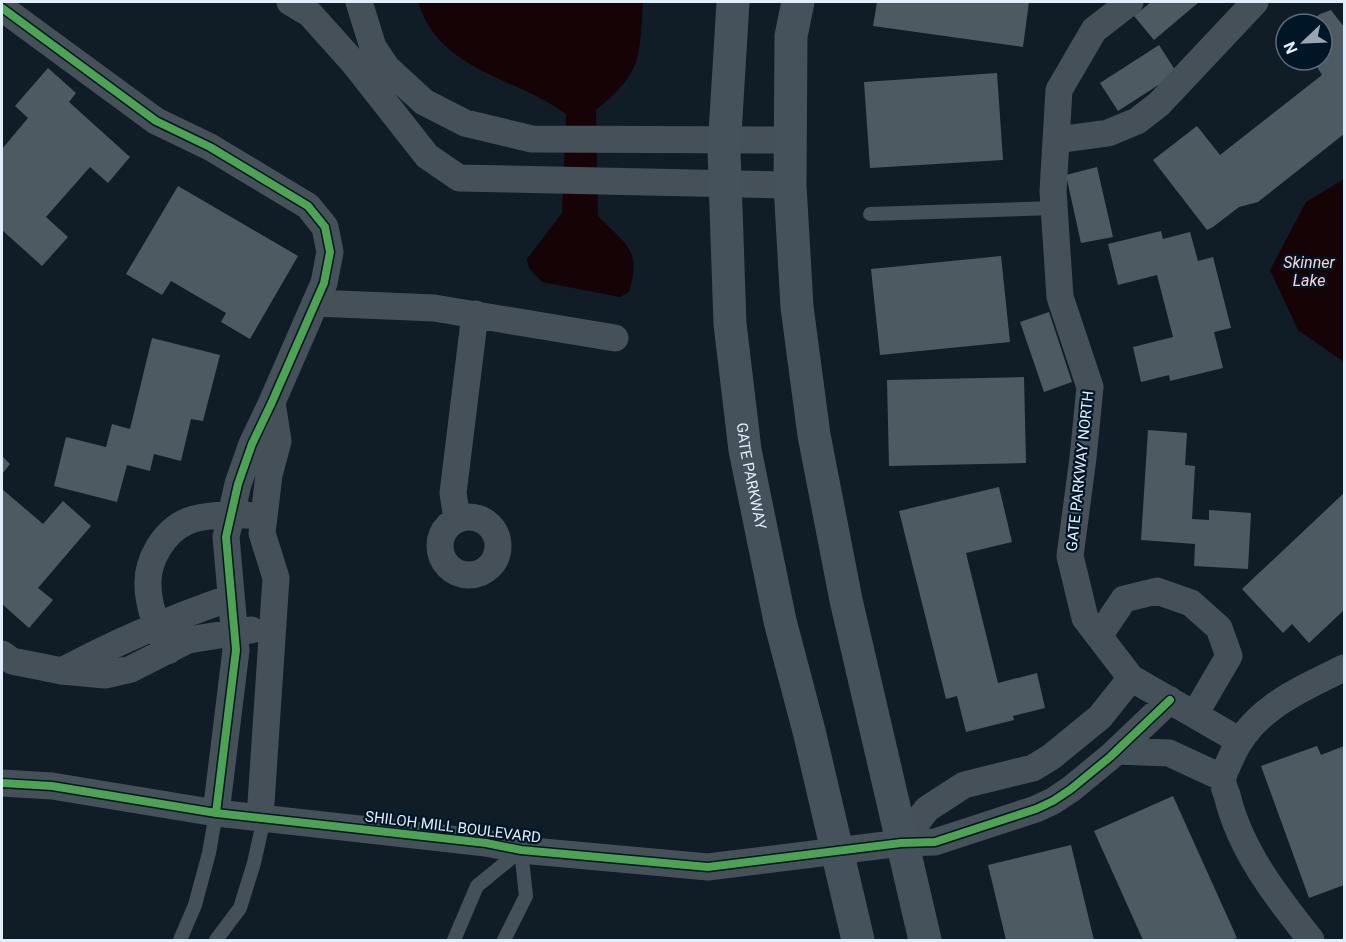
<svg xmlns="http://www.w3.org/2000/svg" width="1346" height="942" font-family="Roboto,sans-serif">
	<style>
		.water { fill: #150305 }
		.building { fill: #4e5a62 }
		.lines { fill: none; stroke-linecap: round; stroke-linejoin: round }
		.service { stroke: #465059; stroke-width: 14 }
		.minor { stroke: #465059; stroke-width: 27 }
		.secondary { stroke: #45515b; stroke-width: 33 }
		.cycleway-casing { stroke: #001526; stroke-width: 11 }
		.cycleway { stroke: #4ca352; stroke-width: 8 }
		.labels { text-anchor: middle; stroke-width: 4.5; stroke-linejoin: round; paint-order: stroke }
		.street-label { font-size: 15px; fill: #e1effc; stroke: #001526 }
		.water-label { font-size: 16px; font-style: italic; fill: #fed1d4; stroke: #001526 }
	</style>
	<rect width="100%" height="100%" fill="#101d27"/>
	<path class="water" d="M418 2H643C639 58 643 72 596 110L598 216C626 245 642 249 629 292L620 297 542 282 529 268 527 259 562 213 566 114C514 76 440 72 418 2Z
		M1344 179V362L1298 330 1270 270 1306 202Z"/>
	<path class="building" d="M877 2H1029L1023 47 873 26Z
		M1151 2H1199L1154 40 1134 16Z
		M1331 10 1344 27V134L1258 202 1239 207 1213 227 1207 230 1153 160 1197 126 1220 155 1322 75 1313 60H1322V24H1307L1320 14Z
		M1159 45 1177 73 1118 111 1100 83Z
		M48 68 76 93 69 102 130 157 108 183 90 167 46 217 68 237 42 266 2 230V149L28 118 15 106Z
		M997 73 1003 160 870 168 864 82Z
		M1097 167 1113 237 1081 243 1066 175Z
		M178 186 298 256 250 339 221 322 226 313 171 281 162 295 126 274Z
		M1161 231 1163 239 1190 232 1198 261 1213 257 1231 328 1214 332 1223 368 1170 381 1169 375 1141 382 1133 347 1173 337 1157 275 1118 285 1108 244Z
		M1001 256 1010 342 880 355 871 269Z
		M1049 312 1072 382 1044 392 1020 322Z
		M152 338 220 355 203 421 191 419 181 461 154 454 150 471 127 465 117 502 54 486 66 437 106 447 112 424 130 429Z
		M1024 377 1026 463 889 466 887 380Z
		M1148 430 1187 433 1185 465 1195 466 1192 519 1209 520V510L1251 513 1248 569 1194 566 1195 544 1141 540Z
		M2 456 10 464 2 474Z
		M999 487 1012 542 966 553 998 683 1037 673 1045 708 1013 716 1014 720 966 732 957 696 946 699 899 511Z
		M2 489 43 524 63 501 91 526 38 588 53 600 29 628 2 604Z
		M1344 493V610L1309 643 1292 624 1283 633 1242 589Z
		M1317 746 1321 755 1344 746V885L1309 898 1261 766Z
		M1173 796 1237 938 1230 940H1143L1094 831Z
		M1071 845 1094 940H1006L988 865Z"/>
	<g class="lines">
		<path class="service" d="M870 214 1053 208
			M180 940 195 905 209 853 216 813
			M216 940 240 908 254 863 264 818
			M454 940 477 886 521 850
			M504 940 526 896 521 850"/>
		<path class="minor" d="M290 2 310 14 353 62 427 156 459 178 790 185
			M359 2 373 47 387 68 424 102 465 123 532 139 791 140
			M1130 2 1094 30 1059 90 1053 191 1060 297 1090 387 1083 458 1070 556 1085 618 1131 678 1240 741
			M2 8 156 121 210 147 308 206 325 227 330 252 324 283 272 402 252 444 238 484 226 537 236 650 216 813
			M1057 140 1108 133 1137 121 1159 104 1255 2
			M315 303 434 308 615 338
			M440 546a29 29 0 1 1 58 0a29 29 0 1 1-58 0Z
			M457 519 453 493 475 314
			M1099 636 1124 599 1157 591 1191 603 1219 628 1229 656 1195 714
			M168 651C158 631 148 607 148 585 147 560 164 531 188 521 203 515 231 514 247 515
			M2 654 12 661 62 671 105 675 131 669 188 640 251 630
			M62 671C116 642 172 618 230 598
			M1117 751 1169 753 1223 778
			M2 783 52 786 216 813 486 843 521 850 708 867 901 843 935 842 1036 809 1053 801 1071 789 1110 757 1170 700
			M260 818 276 578 262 533 269 475 278 441 272 402
			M901 843 927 809 964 785 1033 768 1051 757 1100 717 1131 678
			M1311 940C1276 896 1240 850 1227 795 1225 790 1222 782 1223 777 1224 772 1228 765 1230 760 1250 710 1299 690 1344 668"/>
		<g class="secondary">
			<path id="s1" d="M733 2 724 150 730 324 745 450 780 621 809 731 858 940"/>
			<path d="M798 2 791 36 790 185 797 307 814 435 846 600 925 940"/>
		</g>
		<g class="cycleway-casing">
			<path id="cycleway" d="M2 8 156 121 210 147 308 206 325 227 330 252 324 283 272 402 252 444 238 484 226 537 236 650 216 813
				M2 783 52 786 216 813 486 843 521 850 708 867 901 843 935 842 1036 809 1053 801 1071 789 1110 757 1170 700"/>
		</g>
		<use href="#cycleway" class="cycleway"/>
	</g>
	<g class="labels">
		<g class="street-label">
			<text transform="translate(1080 471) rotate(-84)" y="5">GATE PARKWAY NORTH</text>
			<text dy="5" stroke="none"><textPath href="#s1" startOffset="476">GATE PARKWAY</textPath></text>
			<text transform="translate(453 827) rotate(7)" y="5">SHILOH MILL BOULEVARD</text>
		</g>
		<g class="water-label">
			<text x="1309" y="268">Skinner<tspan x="1309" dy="18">Lake</tspan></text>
		</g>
	</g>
	<rect width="1346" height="942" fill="none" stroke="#e1effc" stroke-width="6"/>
	<g transform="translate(1304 42) rotate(247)"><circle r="28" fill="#001526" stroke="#5a6c7c" stroke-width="1.5"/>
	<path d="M0-4.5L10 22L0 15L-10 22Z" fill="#98a6b1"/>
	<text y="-9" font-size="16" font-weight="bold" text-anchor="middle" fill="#e1effc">N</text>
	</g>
</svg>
